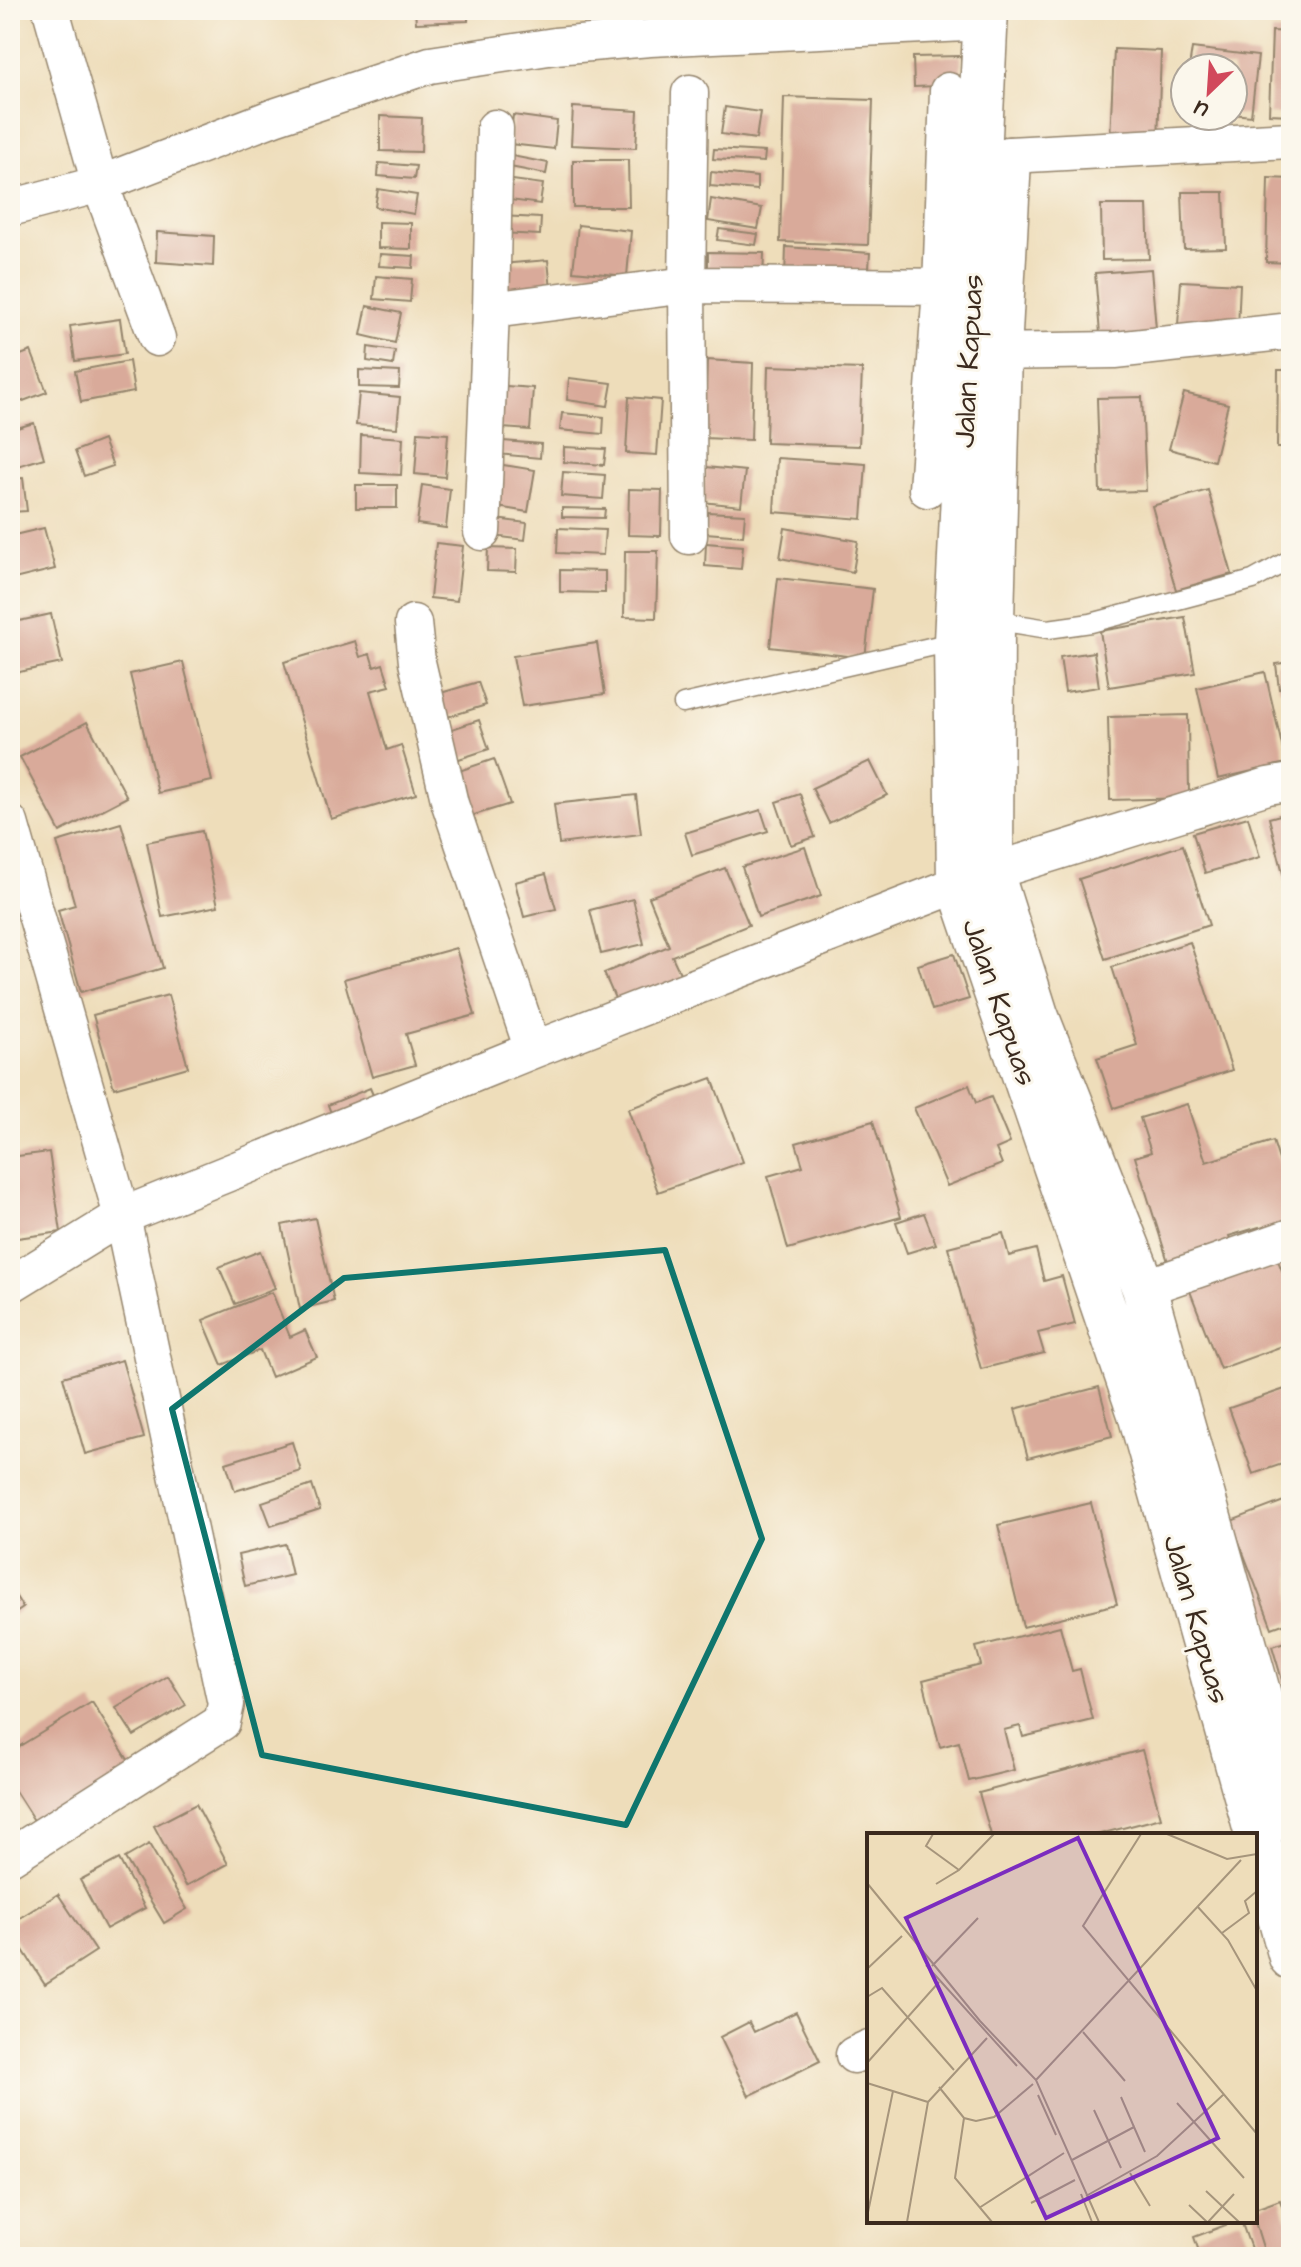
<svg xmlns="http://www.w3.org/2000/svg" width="1301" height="2267" font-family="'Architects Daughter',sans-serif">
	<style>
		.building { fill: #d9aa9a }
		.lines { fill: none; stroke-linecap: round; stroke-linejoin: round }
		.service-casing { stroke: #94846c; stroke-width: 21 }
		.minor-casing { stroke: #94846c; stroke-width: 39 }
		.tertiary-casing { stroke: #94846c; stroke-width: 47 }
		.service { stroke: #fff; stroke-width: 18 }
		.minor { stroke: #fff; stroke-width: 36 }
		.tertiary { stroke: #fff; stroke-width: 44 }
		.marked { fill: none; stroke: #0f766e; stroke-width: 6; stroke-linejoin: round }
		.labels { text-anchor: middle; stroke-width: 6; stroke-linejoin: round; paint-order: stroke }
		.street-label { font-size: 30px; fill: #3b2a1e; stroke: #fbf7ec }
		.inset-road { fill: none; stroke: #a6957c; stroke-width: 2 }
		.view { fill: #7b2cbf; fill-opacity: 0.15; stroke: #7b2cbf; stroke-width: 4 }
		.inset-edge { fill: none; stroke: #3b2a1e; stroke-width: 4 }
	</style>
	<rect width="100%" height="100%" fill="#fbf7ec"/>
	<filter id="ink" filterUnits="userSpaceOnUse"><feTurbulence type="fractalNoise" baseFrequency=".0125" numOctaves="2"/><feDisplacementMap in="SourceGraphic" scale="16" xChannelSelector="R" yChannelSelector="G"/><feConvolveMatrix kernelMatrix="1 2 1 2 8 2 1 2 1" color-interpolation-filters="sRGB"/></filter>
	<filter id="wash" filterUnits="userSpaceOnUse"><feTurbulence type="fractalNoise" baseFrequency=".006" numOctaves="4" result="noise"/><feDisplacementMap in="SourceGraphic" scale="32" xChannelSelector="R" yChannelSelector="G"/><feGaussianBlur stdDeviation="1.8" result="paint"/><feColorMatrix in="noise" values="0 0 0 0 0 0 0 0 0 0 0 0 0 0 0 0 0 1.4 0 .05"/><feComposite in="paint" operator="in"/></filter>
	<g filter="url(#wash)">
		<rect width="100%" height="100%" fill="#eeddba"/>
		<g id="blocks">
			<path class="building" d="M415 10H468V21L416 23Z
				M737 10H782L783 16 739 22Z
				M1272 31 1291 32V115L1269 114Z
				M1192 48 1258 56 1251 116 1233 114V68H1189Z
				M1114 49 1161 51 1158 142 1110 140Z
				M961 56V85L914 87 913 57Z
				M784 97 873 100 868 245 780 242Z
				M573 107 638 111 636 148 571 145Z
				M725 107 760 112 756 139 721 134Z
				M513 115 557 121 554 149 510 144Z
				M380 116 422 118 421 152 380 151Z
				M714 149 765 152 764 162 713 159Z
				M512 156 548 163 546 174 510 167Z
				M573 160H628L629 207H573Z
				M379 163 416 166 414 179 378 176Z
				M711 172 757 177V190L710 186Z
				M1268 178 1291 179V263L1266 262Z
				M505 179 543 184 540 204 502 199Z
				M378 189 417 195 414 214 375 207Z
				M1182 192H1224L1226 248 1184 249Z
				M711 199 762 208 758 229 708 221Z
				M1101 205H1147L1149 259 1102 260Z
				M499 216 541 218 540 235 498 233Z
				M378 222 411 223V249L378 248Z
				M578 225 631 231 627 276 573 271Z
				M719 229 758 234 756 245 717 240Z
				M157 232 214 236 213 266 156 262Z
				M786 247 870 253 868 283 785 278Z
				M708 252 764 253 763 283 708 281Z
				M380 254 414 256 413 268 379 266Z
				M548 260 551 290 504 293 501 264Z
				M1151 269 1157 341 1101 346 1095 273Z
				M376 276 412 279 410 302 374 299Z
				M1181 281 1240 284 1238 328 1178 325Z
				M367 306 401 313 395 343 361 335Z
				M120 319 125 354 75 361 70 326Z
				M368 347 395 351 393 365 367 361Z
				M31 351 47 392 10 406V359Z
				M707 360 753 363 751 440 704 438Z
				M129 361 134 392 81 402 75 371Z
				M768 366 862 369 859 446 766 443Z
				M359 370 400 372 399 388 359 387Z
				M1278 370H1291V448H1277Z
				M569 378 612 383 608 406 567 400Z
				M494 385 533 388 530 430 490 427Z
				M359 393 400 397 397 428 356 425Z
				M1184 393 1228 404 1214 461 1169 449Z
				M629 397 661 400 657 455 626 453Z
				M1142 397 1146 491 1100 492 1097 398Z
				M562 413 604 417 603 434 560 430Z
				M34 423 44 458 14 467 10 452V430Z
				M418 432 448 434 445 477 415 474Z
				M361 435 403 438 401 475 360 473Z
				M103 440 113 466 84 476 75 451Z
				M489 440 541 444 540 458 487 453Z
				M564 447 606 449 604 465 564 462Z
				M777 458 866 464 862 519 774 512Z
				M497 464 535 470 528 512 491 506Z
				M706 467 745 471 741 506 702 502Z
				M563 472 605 475 603 499 561 496Z
				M23 478 27 511 10 512V479Z
				M356 485H397V508H356Z
				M422 485 450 489 446 528 417 524Z
				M629 489 662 490 661 536 628 535Z
				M1208 490 1232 574 1176 590 1152 506Z
				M562 508 605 509 604 518 562 517Z
				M707 512 745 514 743 536 706 533Z
				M495 519 527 523 525 540 493 536Z
				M44 528 55 569 10 580V536Z
				M558 528 605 530 603 555 557 553Z
				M785 528 858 541 853 572 780 558Z
				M436 543 463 546 457 601 430 598Z
				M706 543 743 546 741 569 705 566Z
				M488 548 517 549 516 572 487 571Z
				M625 551H658L656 618 624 617Z
				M560 570 605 571V593L560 592Z
				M778 578 873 589 865 658 770 647Z
				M51 614 62 663 10 674V623Z
				M1185 617 1195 673 1109 687 1100 631Z
				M355 641 360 657 370 654 374 667 383 664 390 686 370 691 387 750 401 745 416 794 331 819 284 662Z
				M597 643 605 694 522 706 513 656Z
				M1094 652 1099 687 1065 692 1060 657Z
				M183 662 212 781 158 793 130 674Z
				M1291 662V687L1279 689 1276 664Z
				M1265 672 1286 763 1218 779 1197 688Z
				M478 682 486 705 441 719 434 695Z
				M1188 715 1189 798 1110 800 1108 717Z
				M479 720 489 749 450 762 440 733Z
				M87 722 127 797 60 832 20 757Z
				M494 759 510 804 471 816 456 772Z
				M870 761 887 795 829 823 812 788Z
				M800 794 815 837 791 845 776 802Z
				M636 795 641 834 559 844 554 804Z
				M761 810 768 831 692 855 685 833Z
				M1291 812V880L1285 881 1269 818Z
				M1248 817 1260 857 1205 873 1193 833Z
				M121 823 163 968 81 992 58 910 75 905 57 842Z
				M202 831 218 906 162 917 147 842Z
				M1183 845 1209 925 1105 959 1079 879Z
				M805 847 821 896 758 917 742 867Z
				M725 868 749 925 672 956 685 984 620 1010 604 973 669 946 649 897Z
				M546 874 556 909 524 917 515 882Z
				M633 899 644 944 601 954 590 910Z
				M1190 942 1232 1070 1114 1108 1097 1058 1137 1045 1112 967Z
				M456 948 475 1015 406 1034 415 1065 372 1077 344 979Z
				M954 954 969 999 932 1010 918 965Z
				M168 995 188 1067 114 1088 93 1015Z
				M712 1078 743 1162 658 1192 628 1109Z
				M969 1085 976 1103 991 1097 1010 1143 996 1149 1002 1164 947 1186 914 1108Z
				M370 1088 379 1109 336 1126 328 1105Z
				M1187 1104 1206 1162 1273 1141 1291 1198V1229L1263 1238 1259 1227 1229 1236 1233 1248 1170 1268 1135 1157 1151 1152 1140 1118Z
				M873 1121 901 1217 788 1249 768 1176 803 1166 796 1143Z
				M49 1152 61 1232 10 1239V1157Z
				M924 1213 936 1244 907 1253 896 1222Z
				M315 1218 334 1301 300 1309 282 1225Z
				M1003 1233 1009 1256 1036 1249 1044 1281 1062 1276 1075 1324 1038 1333 1044 1353 981 1369 948 1247Z
				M260 1251 275 1288 235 1304 219 1267Z
				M1277 1258 1291 1293V1359L1285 1345 1220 1369 1190 1291Z
				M272 1292 290 1337 305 1330 317 1357 271 1377 260 1350 222 1365 203 1320Z
				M122 1360 144 1438 85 1454 63 1377Z
				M1099 1387 1112 1436 1028 1458 1015 1409Z
				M1291 1387V1461L1253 1474 1229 1408Z
				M292 1442 301 1471 235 1491 226 1463Z
				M312 1485 320 1510 271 1526 262 1502Z
				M1289 1499 1291 1505V1621L1272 1628 1231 1521Z
				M1091 1503 1117 1604 1023 1627 998 1525Z
				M285 1544 292 1575 245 1586 238 1555Z
				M10 1587 23 1608 10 1617Z
				M1060 1626 1072 1671 1080 1669 1093 1720 1023 1737 1020 1726 1004 1730 1014 1770 969 1781 959 1742 940 1747 923 1680 981 1665 976 1647Z
				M1291 1640V1707H1290L1272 1646Z
				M168 1676 186 1705 134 1736 116 1708Z
				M92 1702 135 1771 40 1830 10 1783V1752Z
				M1142 1750 1161 1818 1096 1835H991L979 1793Z
				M196 1804 228 1864 186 1886 154 1826Z
				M149 1844 187 1909 164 1923 125 1858Z
				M119 1859 145 1908 106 1929 80 1880Z
				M58 1894 96 1951 45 1984 10 1930V1924Z
				M796 2012 820 2061 749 2096 720 2037 749 2022 754 2032Z
				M1280 2200 1291 2232V2257H1266L1255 2222V2209Z
				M1236 2221H1241L1254 2257H1201L1194 2237Z"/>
		</g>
	</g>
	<g filter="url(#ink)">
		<use href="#blocks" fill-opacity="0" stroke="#94846c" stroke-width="2"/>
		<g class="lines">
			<g class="service-casing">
				<path id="service" d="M992 620 1048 629 1091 623 1253 580 1291 559
					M683 704 956 641"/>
			</g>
			<g class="minor-casing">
				<path id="minor" d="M51 10 100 184 157 338
					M495 128 491 310 687 285 971 287
					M1009 155 1291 140
					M10 208 100 184 274 117 430 65 555 46 650 38 987 22
					M999 352 1115 350 1291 331
					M927 489 941 288 948 91
					M482 532 491 310
					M689 536 687 285 690 93
					M413 623 417 662 450 804 533 1050
					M10 823 122 1216 226 1704 222 1722 10 1857
					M991 872 1268 786 1291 782
					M10 1285 122 1216 533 1050 959 884
					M1144 1288 1291 1237
					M854 2055 869 2048"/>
			</g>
			<g class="tertiary-casing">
				<path id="tertiary" d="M986 10 956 641 959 884 1140 1414 1291 1957
					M1009 159 999 352 992 620 991 872 1036 1015 1144 1288 1282 1777 1291 1820"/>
			</g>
			<use href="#service" class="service"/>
			<use href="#minor" class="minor"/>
			<use href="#tertiary" class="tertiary"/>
		</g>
	</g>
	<path class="marked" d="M665 1250 762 1539 626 1825 262 1755 172 1409 344 1278Z"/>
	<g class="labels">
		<g class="street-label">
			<text transform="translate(968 361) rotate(-87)" y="10">Jalan Kapuas</text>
			<text transform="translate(1000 1002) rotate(71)" y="10">Jalan Kapuas</text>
			<text transform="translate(1197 1619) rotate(74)" y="10">Jalan Kapuas</text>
		</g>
	</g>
	<g transform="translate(867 1833)">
		<rect width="390" height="390" fill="#eeddba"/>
		<path class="inset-road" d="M66 1 59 13 92 37M274 1 216 93 390 301M300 1 360 26 390 21M0 50 113 188 169 247 232 389M69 51 92 37 127 1M330 73 361 107 390 158M355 100 382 80 378 68 390 58M59 132 150 233M65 133 111 85M0 136 35 103M0 164 15 155 87 237M216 199 258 248M0 230 72 149M169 247 374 27M0 250 61 269 120 205M72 254 97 285 109 288 127 284 166 251M171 262 189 302M254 264 267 294M310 270 377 345M227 277 254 335M97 285 88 345 125 389M205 327 267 294 278 319M263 340 283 373M339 358 372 389M214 361 225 389M219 363 290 323 356 262M164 370 208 347M322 372 340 389M112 375 197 320M0 384 26 258M40 389 61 269M341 389 367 361"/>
		<path class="view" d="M211 5 351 305 179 385 39 85Z"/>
		<rect width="390" height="390" class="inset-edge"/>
	</g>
	<rect width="1301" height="2267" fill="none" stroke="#fbf7ec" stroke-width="40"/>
	<g transform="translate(1209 92) rotate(205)"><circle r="38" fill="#fbf7ec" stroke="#aea59a" stroke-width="2"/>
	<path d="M0-6L14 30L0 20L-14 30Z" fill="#d1495b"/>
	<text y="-12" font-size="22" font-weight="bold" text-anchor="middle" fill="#3b2a1e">U</text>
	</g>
</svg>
